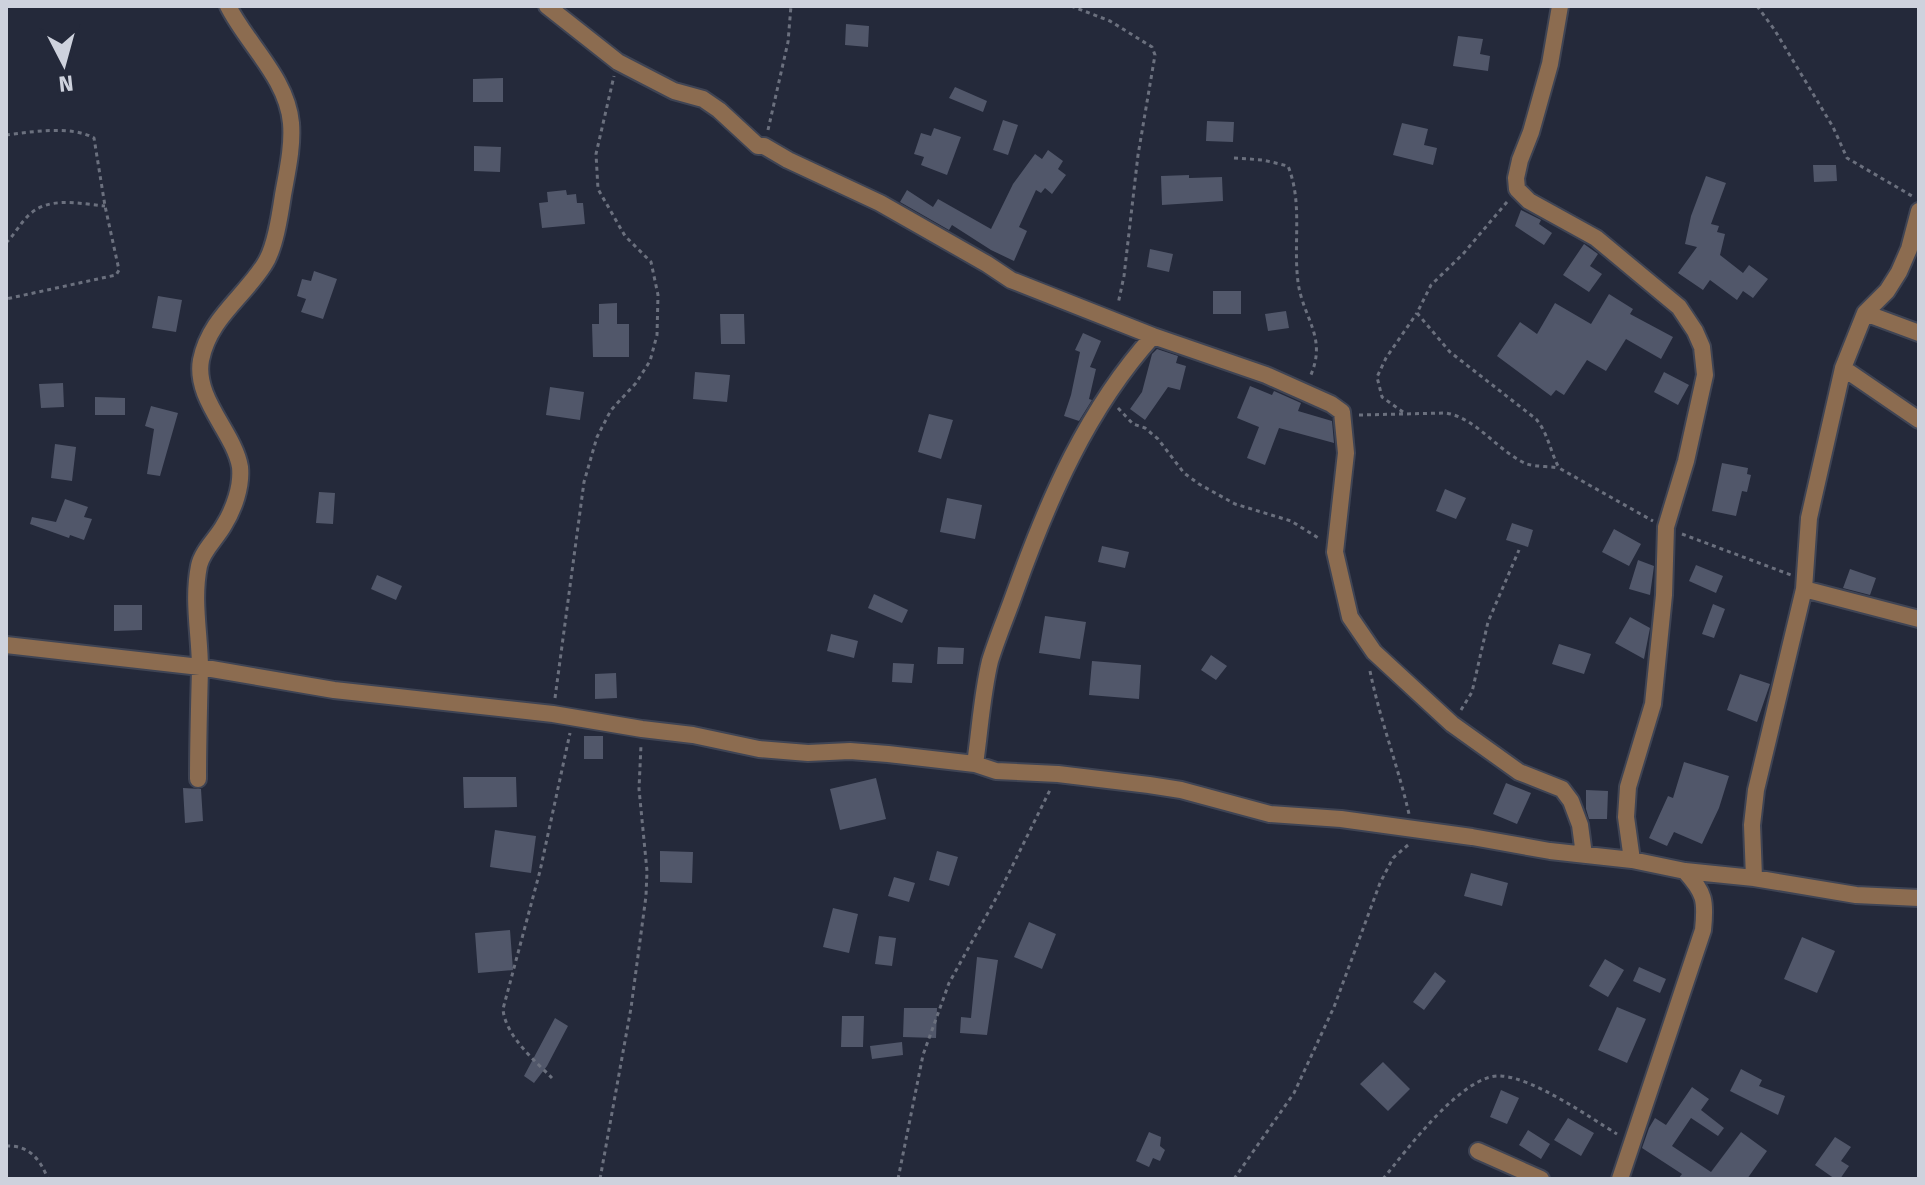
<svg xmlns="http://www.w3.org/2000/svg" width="1925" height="1185" font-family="'Fira Sans',sans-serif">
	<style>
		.building { fill: #51576a }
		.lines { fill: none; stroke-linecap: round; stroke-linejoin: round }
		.minor-casing { stroke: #3f4454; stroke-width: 20 }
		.path { stroke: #6b707e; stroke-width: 3; stroke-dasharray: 4 4; stroke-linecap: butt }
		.minor { stroke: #8c6c50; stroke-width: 16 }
	</style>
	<rect width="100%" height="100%" fill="#24293a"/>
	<path class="building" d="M846 24 869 26 868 47 845 45Z
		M1458 36 1483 39 1480 54 1490 56 1488 71 1453 66Z
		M503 78V102H473V79Z
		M955 87 987 101 983 112 949 98Z
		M1003 120 1018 125 1008 155 993 150Z
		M1207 121 1234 122 1233 142 1206 141Z
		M1402 123 1428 129 1424 145 1437 148 1433 165 1393 155Z
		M934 128 961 137 947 175 921 165 924 157 914 154 921 133 931 136Z
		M474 146 501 147 500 172 474 171Z
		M1048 150 1063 161 1058 169 1066 175 1052 194 1045 188 1041 193 1036 190 1019 227 1027 231 1014 261 991 250 952 225 949 230 900 202 907 190 933 207 938 199 991 229 1013 184 1035 154 1042 159Z
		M1813 165H1836L1837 181 1814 182Z
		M1189 175V178L1222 177 1223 201 1162 205 1161 176Z
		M1706 176 1726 183 1711 224 1719 226 1717 232 1725 234 1720 255 1743 273 1749 265 1768 279 1753 298 1743 291 1737 300 1710 280 1703 290 1678 273 1697 247 1685 244 1691 216Z
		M566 190 567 195 576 194 577 203H583L585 224 542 228 539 203 548 202 547 192Z
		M1521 210 1541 220 1539 224 1552 233 1544 245 1515 226Z
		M1584 244 1598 254 1590 266 1602 274 1589 292 1563 275Z
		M1150 249 1173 254 1169 272 1147 267Z
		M314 271 337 279 323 319 301 312 306 299 297 296 302 279 311 281Z
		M1213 291H1241V314H1213Z
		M1609 294 1633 309 1630 314 1673 337 1661 359 1626 339 1606 371 1587 360 1564 395 1556 390 1551 396 1497 356 1520 322 1537 334 1555 303 1591 324Z
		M158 296 182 300 176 332 152 328Z
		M617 303V324H629V357H593L592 324H599V304Z
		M1286 311 1289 328 1268 331 1265 314Z
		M720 314H744L745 344H721Z
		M1083 333 1101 341 1090 367 1096 369 1089 399 1092 400 1079 421 1064 416 1071 395 1080 352 1075 350Z
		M1157 349 1178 356 1176 363 1186 366 1180 390 1168 387 1145 420 1130 409 1142 392 1152 354Z
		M695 372 730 375 727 402 693 399Z
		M1664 372 1689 385 1678 405 1654 392Z
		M63 383 64 407 41 408 39 384Z
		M1250 386 1272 395 1274 391 1301 403 1298 411 1332 421 1334 443 1279 428 1265 465 1247 458 1259 427 1237 418Z
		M550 387 584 392 580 420 546 415Z
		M95 397 125 398V415H95Z
		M151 406 178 413 160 476 147 474 154 429 145 426Z
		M929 414 953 420 941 459 918 452Z
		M55 444 76 447 72 481 51 478Z
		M1722 463 1748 468 1747 474 1751 475 1747 492 1742 491 1736 516 1712 511Z
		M1445 489 1466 498 1456 519 1436 511Z
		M319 492 335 493 333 524 316 523Z
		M947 498 982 505 975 539 940 532Z
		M65 499 88 507 84 517 92 519 84 540 70 535 69 538 30 524 32 517 56 522Z
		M1512 523 1533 530 1528 547 1506 540Z
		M1614 529 1641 544 1629 566 1602 552Z
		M1102 546 1129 552 1125 568 1098 562Z
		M1638 560 1654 566 1650 595 1629 589Z
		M1696 565 1723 576 1716 593 1689 581Z
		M1850 569 1876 578 1870 595 1843 588Z
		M377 575 402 586 396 600 371 589Z
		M874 594 908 610 902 623 868 608Z
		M1713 604 1725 609 1714 638 1702 634Z
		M114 605H142V630L114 631Z
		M1045 616 1086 622 1080 659 1039 653Z
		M1630 617 1650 628 1644 659 1615 643Z
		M831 634 858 641 854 658 827 651Z
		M1559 644 1591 654 1584 674 1552 664Z
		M938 647 964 648 963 664H937Z
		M1211 655 1227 666 1216 680 1201 670Z
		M1092 661 1141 665 1139 699 1089 695Z
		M893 663 914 664 912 683 892 682Z
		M616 673 617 698 595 699V674Z
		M1740 674 1770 684 1757 722 1727 710Z
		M584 736H603V759H584Z
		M1684 762 1729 776 1719 808 1702 844 1674 832 1667 846 1649 838 1668 796 1673 798Z
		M463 777H516L517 807 464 808Z
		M876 778 886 819 840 830 830 789Z
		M1506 783 1531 793 1517 824 1493 814Z
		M183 788 201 789 203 821 185 823Z
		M1586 790 1608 791 1607 819H1589L1586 809Z
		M495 830 536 836 531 873 490 867Z
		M660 851 693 852 692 883 660 882Z
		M937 851 958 857 949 886 929 880Z
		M1471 873 1508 883 1502 906 1464 896Z
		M894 877 915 883 909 902 888 896Z
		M833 908 858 914 849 953 823 947Z
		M1029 922 1056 934 1042 969 1014 957Z
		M510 930 513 970 478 973 475 933Z
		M879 936 896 938 892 966 875 964Z
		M1802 937 1835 951 1817 993 1784 979Z
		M977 957 998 960 987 1035 960 1033 961 1017 971 1018Z
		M1605 959 1624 970 1608 997 1589 986Z
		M1639 967 1666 979 1660 993 1633 981Z
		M1435 972 1446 981 1424 1010 1413 1002Z
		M1617 1007 1646 1019 1627 1063 1598 1050Z
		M904 1008H937L936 1038 903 1037Z
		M842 1016H864L863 1047H841Z
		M555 1018 568 1026 547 1066 534 1083 524 1076Z
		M902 1042 903 1055 872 1059 870 1046Z
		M1383 1062 1410 1089 1388 1111 1360 1084Z
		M1741 1069 1762 1080 1759 1086 1785 1096 1778 1115 1730 1091Z
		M1692 1087 1709 1099 1701 1110 1724 1128 1718 1136 1691 1118 1672 1146 1711 1172 1741 1132 1767 1151 1747 1179H1678L1682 1174 1642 1148 1649 1128 1655 1118 1666 1125Z
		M1501 1090 1519 1098 1507 1124 1490 1117Z
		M1568 1118 1594 1133 1581 1156 1554 1140Z
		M1528 1130 1550 1144 1541 1159 1519 1145Z
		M1149 1132 1161 1137 1160 1146 1165 1150 1160 1161 1153 1158 1149 1167 1136 1161Z
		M1835 1137 1851 1147 1841 1161 1849 1166 1840 1179H1835L1815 1165Z"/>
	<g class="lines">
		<g class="minor-casing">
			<path id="minor" d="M547 6 618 62 674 91 703 99 719 110 758 146H764L788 160 880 203 987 264 1011 280 1153 336 1266 375 1331 404 1342 412 1346 453 1335 552 1350 617 1374 652 1452 724 1519 772 1562 789 1571 801 1580 825 1584 855
				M1560 6 1550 64 1531 132 1520 160 1516 178 1517 189 1529 201 1596 238 1679 307 1695 331 1702 347 1705 375 1686 461 1666 527 1664 595 1653 704 1628 787 1626 817 1632 860
				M1865 313 1919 333
				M1843 368 1919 420
				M1804 589 1919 619
				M6 645 200 667 334 690 553 714 642 729 693 735 759 749 808 753 850 751 888 754 975 764 996 771 1058 774 1149 785 1181 790 1270 814 1341 819 1472 837 1550 851 1632 860 1685 871 1754 878 1856 895 1919 898
				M975 764C980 730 982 694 990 661 997 638 1007 615 1015 592 1048 500 1087 409 1153 336
				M198 779C198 742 199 706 200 669 200 635 192 601 199 566 202 551 217 538 224 525 234 509 242 486 240 467 234 432 194 399 201 360 209 319 243 298 264 265 275 249 280 215 283 195 287 172 293 147 291 123 287 78 247 44 228 6
				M1754 878 1752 825 1756 790 1804 589 1809 518 1843 368 1865 313 1887 291 1899 272 1909 249 1919 211
				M1478 1151 1541 1179
				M1620 1179 1703 930C1706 901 1705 893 1685 871"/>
		</g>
		<path class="path" d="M1071 6 1110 21 1152 47 1155 55 1138 155 1124 276 1118 304
			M1757 6 1774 29 1833 127 1847 158 1912 196
			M768 130 788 42 791 6
			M6 135C32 132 70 125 94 138L105 206 119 270 116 275 6 299
			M1234 158 1263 160 1288 166C1303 203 1293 243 1298 282 1303 319 1328 337 1310 377
			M1507 202 1463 254 1431 285 1417 313 1450 352 1536 419C1548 433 1550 451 1559 468L1653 521
			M6 243C15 234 21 222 30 214 50 196 81 204 105 206
			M1118 408 1133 424 1145 428 1158 439 1184 473 1199 484 1235 504 1291 521 1320 539
			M1403 412 1382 397 1377 377 1386 358 1417 313
			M1359 415 1446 413C1477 418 1498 452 1527 464 1536 467 1549 466 1559 468
			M1682 534 1791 575
			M1370 671C1380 720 1398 766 1409 814
			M555 698 584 482 597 437 611 410 636 383 650 361 657 335 658 295 651 262 625 236 598 189 596 154 614 76
			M1461 710 1472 692 1488 622 1519 550
			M552 1078C534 1060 505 1035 503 1009L540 871 570 733
			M6 1146C29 1145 40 1159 48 1179
			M600 1179 631 1008 646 896 647 871 639 789 641 745
			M898 1179 923 1055 949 983 1000 891 1051 788
			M1234 1179 1294 1093 1334 1007 1380 883 1393 858 1408 845
			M1383 1179C1406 1151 1463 1073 1501 1076 1534 1078 1589 1117 1617 1134"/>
		<use href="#minor" class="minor"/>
	</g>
	<rect width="1925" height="1185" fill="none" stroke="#ced2dd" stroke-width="16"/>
	<g transform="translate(64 64) rotate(174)" stroke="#24293a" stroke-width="6" paint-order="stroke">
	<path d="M0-6L14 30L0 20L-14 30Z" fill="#ced2dd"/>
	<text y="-12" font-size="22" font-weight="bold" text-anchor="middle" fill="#ced2dd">N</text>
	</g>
</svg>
